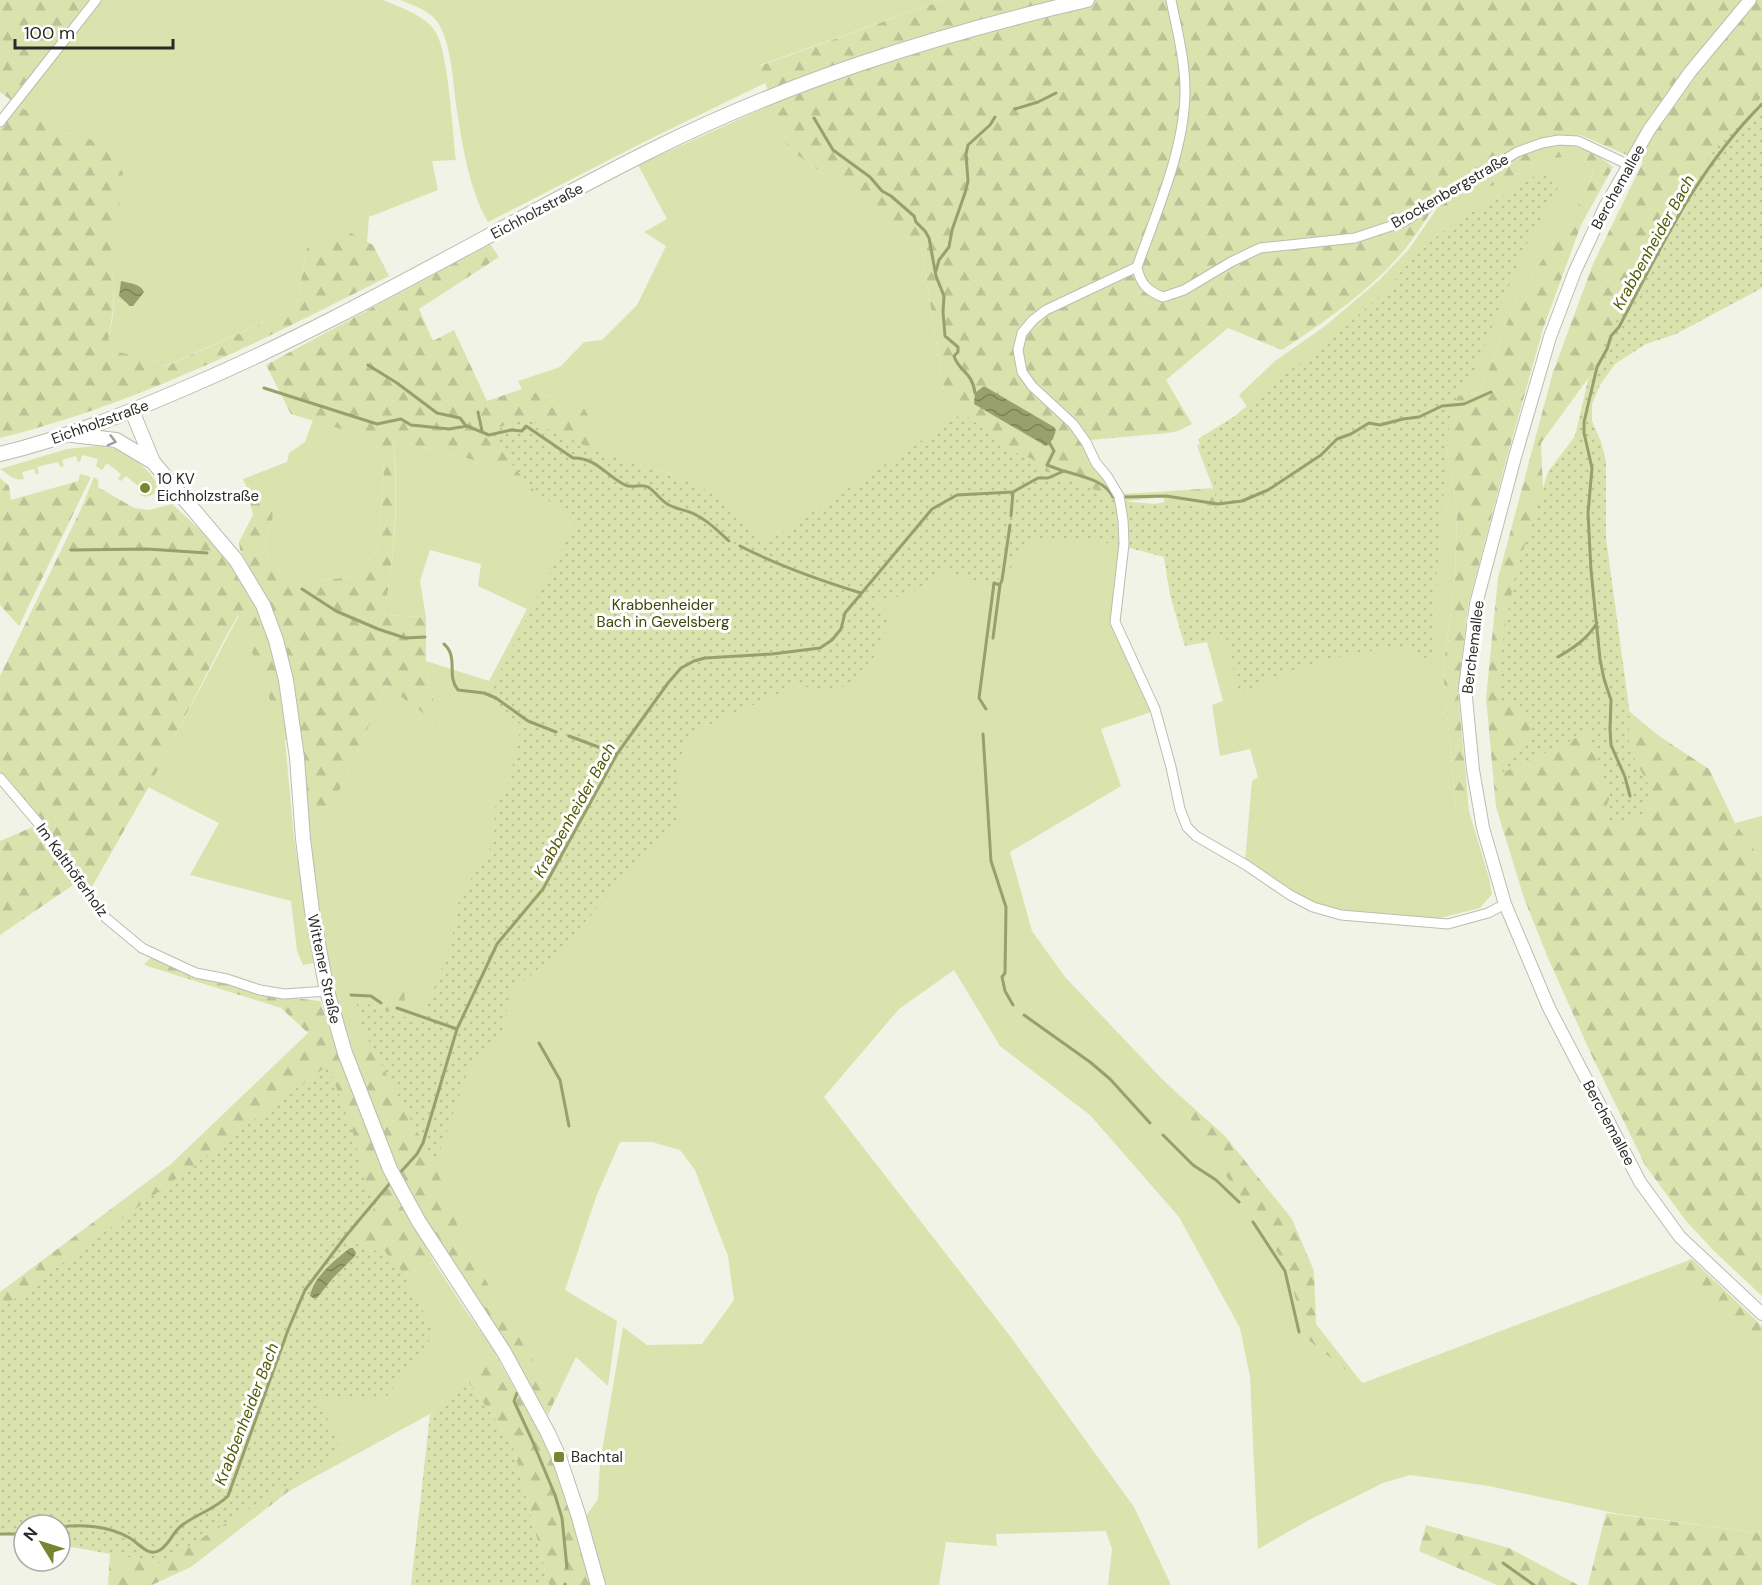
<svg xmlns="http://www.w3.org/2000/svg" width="1762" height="1585" font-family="'DM Sans',sans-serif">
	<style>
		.grass { fill: #dae3ae }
		.forest { fill: url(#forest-firs) }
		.park { fill: url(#park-dots) }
		.water { fill: url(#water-waves) }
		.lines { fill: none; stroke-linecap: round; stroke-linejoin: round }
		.stream { stroke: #98a06c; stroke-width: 3 }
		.minor-casing { stroke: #bbbdb1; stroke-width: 11 }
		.tertiary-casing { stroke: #bbbdb1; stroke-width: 14 }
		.secondary-casing { stroke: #bbbdb1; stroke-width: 16 }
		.minor { stroke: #fff; stroke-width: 9 }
		.tertiary { stroke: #fff; stroke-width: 12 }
		.secondary { stroke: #fff; stroke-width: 14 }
		.oneway { stroke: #9fa09e }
		.poi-dot { fill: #7a832f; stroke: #fff; stroke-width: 2 }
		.labels { text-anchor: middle; stroke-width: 6; stroke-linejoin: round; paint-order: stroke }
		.street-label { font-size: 15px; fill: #2a2b27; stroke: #fff }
		.poi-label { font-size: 15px; fill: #2a2b27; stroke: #fff; text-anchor: start }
		.park-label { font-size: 15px; fill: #3f4504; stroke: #fff }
		.water-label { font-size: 16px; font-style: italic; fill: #525900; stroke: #fff }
	</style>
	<defs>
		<pattern id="forest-firs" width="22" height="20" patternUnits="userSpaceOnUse" patternTransform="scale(1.5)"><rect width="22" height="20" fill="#dae3ae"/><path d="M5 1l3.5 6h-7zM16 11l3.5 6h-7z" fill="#bbc396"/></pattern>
		<pattern id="park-dots" width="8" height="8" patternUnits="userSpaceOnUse" patternTransform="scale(1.5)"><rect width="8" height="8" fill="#dae3ae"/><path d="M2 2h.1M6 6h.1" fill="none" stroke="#bbc396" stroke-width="1.8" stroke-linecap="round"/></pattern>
		<pattern id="water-waves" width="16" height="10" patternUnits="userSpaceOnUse" patternTransform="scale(1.5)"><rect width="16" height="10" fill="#98a06c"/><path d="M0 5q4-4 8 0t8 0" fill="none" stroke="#7c8359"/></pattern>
	</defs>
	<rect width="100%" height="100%" fill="#f1f3e7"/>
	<path class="grass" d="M99 0H383C401 8 423 14 435 31 448 49 453 134 456 160L432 161 438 190 369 217 367 243 338 226 307 248 296 308 163 367 158 362 106 349C113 323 117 295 112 269L17 106Z
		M400 0H944L760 65 765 83 650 139 488 222C469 189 463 148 457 111 453 86 452 35 433 17 425 9 410 4 400 0Z
		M773 104 788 148 921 247 945 396 1116 495 1122 521 1113 621 1151 712 1101 729 1121 786 1010 852 1032 931 1065 977 1160 1077 1178 1094 1196 1131 1283 1261 1290 1278 1306 1338 1363 1383 1692 1259 1682 1264 1762 1349V1533L1619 1514 1489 1486 1410 1475 1383 1483 1309 1520 1258 1549 1250 1377 1240 1328 1179 1217 1090 1115 1000 1046 954 970 899 1009 824 1097 1010 1336 1134 1507 1171 1585H1108L1112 1549 1106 1531 996 1534 997 1546 946 1542 939 1585H604L586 1516 598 1499 600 1463 623 1327 647 1345 702 1344 734 1300 728 1256 695 1170 680 1150 652 1142H620L596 1197 565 1290 617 1321 608 1386 576 1357 548 1415 517 1362 439 1244 399 1172 373 1111 333 992 317 914 309 833 339 791 377 708 385 685 440 725 429 685 426 661 489 681 527 609 478 586 481 564 430 550 420 581 426 617 384 615C394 556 400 500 393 440L474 460 498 474 526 496 574 476 691 488 669 473 628 462 609 449 582 405 522 389 518 381 560 367 584 342 602 340 637 305 666 246 644 232 667 219 638 165Z
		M1571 157 1586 162 1593 172 1585 194 1516 300 1480 392 1422 402 1244 486 1213 488 1197 446 1249 410 1239 395 1275 361 1325 326 1378 281 1409 249 1438 207 1443 209 1550 158Z
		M313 420 374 439 384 468 378 550 350 577 301 583 270 563 264 543 272 521 260 484 246 486 243 479 287 462 289 453 305 442Z
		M1443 424 1457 507 1455 580 1443 671 1456 806 1469 811 1489 878 1492 894 1480 908 1432 920 1342 912 1315 904 1293 894 1245 861 1252 781 1258 777 1250 749 1220 756 1212 705 1223 701 1207 642 1185 646 1171 596 1164 497 1127 501 1121 494 1156 492 1231 516Z
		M105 445 106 448C119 444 153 471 158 486 156 495 148 499 140 495L143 490 126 476 121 481 118 479 121 474 107 463 102 470 96 466 98 459 82 455 80 462H78L76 456 62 460 64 466 60 467 58 462 37 467 39 473 36 475 34 469 22 472 24 479C15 482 8 474 0 469L67 449Z
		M239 615 285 740 294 838 314 963 303 965 297 951 291 901 190 875 219 823 148 787Z
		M1762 816V861L1735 823Z
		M384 1250 402 1276 434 1262 462 1305 492 1348 467 1380 430 1414 289 1491 262 1453 315 1307Z"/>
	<path class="forest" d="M0 0H90L11 100 0 92Z
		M944 0H1762V113L1617 339 1541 443 1545 536 1629 711 1659 736 1709 769 1735 823 1762 861V1296L1714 1251 1686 1221 1645 1165 1592 1056 1548 958 1524 898 1496 807 1486 698 1498 578 1553 372 1593 264 1643 162 1580 135 1568 144 1595 153 1613 167 1581 225 1543 329 1507 457 1468 606 1458 691 1469 811 1456 806 1443 671 1455 580 1457 507 1443 424 1231 516 1156 492 1244 486 1422 402 1480 392 1516 300 1585 194 1593 173 1586 162 1571 157 1550 158 1443 209 1435 206C1426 219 1418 232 1409 244 1376 287 1327 320 1282 350L1228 328 1166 380 1192 424 1178 431 1168 433 1079 441 1116 495 976 494 1015 461 945 396 921 247 788 148 759 66Z
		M17 106 113 150 123 174 112 269C117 296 111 322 107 349L158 362 164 367 296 308 307 248 338 226 373 245 389 276C264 340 137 404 0 438V129Z
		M490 244 499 257 419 309 433 341 454 330 487 401 522 389 582 405 609 449 629 462 668 473 691 489 573 477 526 496 497 474 474 460 393 440C399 499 394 557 384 615L426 617V661L429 685 441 726 385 685 377 708 339 791 309 833 291 672 275 615 240 550 239 542 253 515 246 486 260 484 274 499 272 521 264 543 270 563 301 583 350 577 378 550 384 468 374 439 291 414 266 365Z
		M80 474 91 477 19 626 0 605V478L9 486 11 500 78 481Z
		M94 477 98 480V487L134 508 149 510 172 504 209 538 234 567 255 602 280 675 290 740H285L238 615 223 642 151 783 89 892 0 775V676L81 509Z
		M602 654 433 1159 464 1243 555 1399 548 1415 517 1362 439 1244 399 1172 373 1111 357 1064C375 1032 391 1001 398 965L404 989 410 1072 492 846 516 768Z
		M35 826 76 883 0 935V841Z
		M151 958C205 979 262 995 320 1001L349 1085 385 1172 434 1262 402 1276 384 1250 315 1307 262 1453 289 1491 191 1567 152 1585H108L111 1536 0 1507V1292L171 1164 308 1033 281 1008 147 966 144 964Z
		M1178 1094 1224 1135 1292 1219 1314 1271 1316 1324 1362 1383 1306 1338 1290 1278 1283 1261 1196 1131Z
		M1692 1259 1762 1326V1349L1681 1264Z
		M492 1348 551 1454 574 1515 592 1585H549L512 1443 467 1380Z
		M1606 1513 1762 1533V1585H1588Z
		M1426 1525 1509 1548 1578 1585H1497L1419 1551Z"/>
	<path class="park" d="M1762 97V288L1676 334 1646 344 1615 364 1600 385 1592 404V421L1601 442 1606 461V538L1630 715C1622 743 1639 767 1652 791L1642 814 1625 823 1611 825 1606 807 1610 797 1589 732 1502 773C1506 759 1514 758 1524 748 1535 736 1530 716 1516 707 1511 704 1504 702 1499 699L1498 693 1504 631 1515 576 1548 472 1575 436 1588 380 1600 353 1653 248 1693 179 1734 124Z
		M1538 174C1547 175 1554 175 1559 182V186L1525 247 1473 373 1460 391 1450 416 1437 571 1433 663C1424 660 1419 650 1410 649 1373 645 1266 671 1240 696L1225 634 1185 646 1170 595 1164 557C1118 545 1073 531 1026 544L1010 569 1000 576 996 588 993 589 940 568C918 593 906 599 873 598L886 611 888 624 874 657 847 685 835 690 795 686 702 728C661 762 690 787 675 822L556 954 511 992 501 1034 489 1051 468 1071 435 1165 364 1032 356 1001 375 1006 421 1023 451 943 458 904 465 889 488 852 494 838 495 808 510 779 518 738 524 725 506 719 489 693 576 521 530 487 486 431 527 419C555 432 582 446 611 455 643 466 675 474 706 490 729 502 741 528 764 541L772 539 963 413 1014 452 1032 459 1043 470 1098 491 1110 498 1132 502 1155 504 1165 502 1215 510V485L1198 439 1235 416 1288 372 1337 335 1387 289 1415 255 1457 220 1508 193Z
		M328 1065 352 1130 367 1186 377 1205 348 1241 385 1254 396 1261 435 1333 384 1400 317 1396 342 1451 162 1563 60 1545V1525H24V1538L0 1532V1310Z
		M467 1380 512 1443 549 1585H411L430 1414Z"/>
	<path class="water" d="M121 281C129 283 141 284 144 292L133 306H130L119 296Z
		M984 386 1054 427 1056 430 1053 439 1046 446 974 404 975 393Z
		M350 1248H353L356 1253 354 1257 333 1278 317 1298H313L310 1296C314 1276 335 1260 350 1248Z"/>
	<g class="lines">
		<path class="stream" d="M1015 109 1038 102 1056 93
			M814 118 833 150 870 177 882 191 891 196 914 216 916 222 925 231 929 238 936 276 944 296 943 312 945 336 958 347V352L954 356C959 372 972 371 975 393
			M936 271 939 260 949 247 952 230 965 193 968 181 966 154 968 145 990 125 995 117
			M368 365 397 383 437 413 460 418 466 426
			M264 388 377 424 401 419 411 425 421 426 449 429 467 426 489 435 511 430 522 431 526 426 573 458C595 457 607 476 625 485 632 489 641 483 648 487 656 492 661 501 669 505 678 510 688 510 696 515 709 521 719 532 729 541
			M478 412 482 431
			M1049 442 1054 451 1047 465 1063 471
			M1125 497 1166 496 1218 504 1242 501 1268 490 1321 455 1337 439 1351 434 1369 423 1380 425 1403 419 1419 417 1442 406 1464 404 1491 392
			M1011 516 1013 492
			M740 546C779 566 819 580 861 593
			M71 550 147 549 207 553
			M302 589 336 611 378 629 405 638 425 637
			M993 638 1000 585
			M444 644C459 657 446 676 458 690L484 693 496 698 528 721 556 732
			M1558 657C1575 647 1587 639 1597 623
			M986 709 979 698 994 583 1000 585 1002 580 1010 525
			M983 734 991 861 1006 907 1005 973 1002 977 1005 991 1013 1005
			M569 736 617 754
			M1630 796 1625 777 1611 745 1610 729 1611 700 1604 679 1600 659 1591 570 1588 513 1592 468 1584 433V422L1597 367 1607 349 1611 336 1619 327C1662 246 1696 170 1762 104
			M351 995 371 996 381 1003
			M397 1008 457 1029
			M1024 1015 1090 1062 1110 1079 1150 1123
			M539 1043 560 1080 569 1126
			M1163 1135 1193 1165 1216 1180 1239 1202
			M398 1175 417 1154 423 1143 457 1029 497 944 543 889 617 754 668 683 681 668 694 661 705 658 772 654 820 648 832 640 841 629 845 613 932 509 957 495 1013 492 1038 478H1048L1064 471C1080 476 1105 480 1113 497
			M1253 1222 1285 1271 1299 1332
			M517 1393 514 1401 532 1440 555 1495 562 1518 567 1568
			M60 1527C82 1524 108 1526 128 1537 138 1542 148 1558 160 1550 169 1545 173 1532 181 1526 196 1514 214 1510 228 1496L288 1330 305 1290 345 1237 391 1182
			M0 1534H17
			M1503 1563 1534 1585
			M565 1584V1585"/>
		<g class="minor-casing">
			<path id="minor" d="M1171 0C1177 30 1185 60 1185 91 1185 149 1156 213 1137 267 1140 283 1147 291 1163 297L1184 290 1231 262 1260 248 1355 238 1403 222 1517 152 1542 143 1559 140 1578 141 1629 165
				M0 122 96 0
				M1137 267 1046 310 1033 320 1022 333 1018 350 1022 372 1032 386 1073 424 1086 442 1096 463 1107 476 1119 496 1123 520 1124 544 1115 622 1155 709 1171 767 1180 809 1187 827 1196 836 1246 865 1290 895 1313 907 1341 915 1448 924 1488 913 1505 904
				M0 778 39 824 106 918 142 948 196 973 227 979 260 990 284 994 327 991"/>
		</g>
		<g class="tertiary-casing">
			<path id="tertiary" d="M1750 0 1690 72 1649 130 1605 207 1575 271 1550 337 1515 457 1476 604 1465 687 1473 770 1483 828 1505 904 1549 1008 1640 1182 1680 1237 1762 1314"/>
		</g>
		<g class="secondary-casing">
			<path id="secondary" d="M132 411 153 462 236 560 263 605 276 640 286 680 297 758 303 839 312 911 327 991 345 1053 390 1169 419 1222 504 1352 548 1433 559 1457 578 1514 598 1585
				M72 435 116 440 153 462
				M0 454C66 438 128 413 190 386 349 318 496 228 650 151 789 81 936 35 1087 0"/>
		</g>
		<use href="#minor" class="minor"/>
		<use href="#tertiary" class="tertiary"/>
		<use href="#secondary" class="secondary"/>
	</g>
	<defs><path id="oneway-chevron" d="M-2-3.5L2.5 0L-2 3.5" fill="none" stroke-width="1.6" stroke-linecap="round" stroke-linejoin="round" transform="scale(1.5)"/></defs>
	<use class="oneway" href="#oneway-chevron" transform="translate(112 441) rotate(15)"/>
	<g class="poi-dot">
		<circle cx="145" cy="488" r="6"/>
		<rect x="553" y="1451" width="12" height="12" rx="3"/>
	</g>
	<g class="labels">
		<g class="street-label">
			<text transform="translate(1618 187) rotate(-61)" y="5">Berchemallee</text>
			<text transform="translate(1450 191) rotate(-30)" y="5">Brockenbergstraße</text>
			<text transform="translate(537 211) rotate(-28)" y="5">Eichholzstraße</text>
			<text transform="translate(100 422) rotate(-20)" y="5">Eichholzstraße</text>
			<text transform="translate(1473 647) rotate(-83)" y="5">Berchemallee</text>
			<text transform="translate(72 870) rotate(54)" y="5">Im Kalthöferholz</text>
			<text transform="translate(324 969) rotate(78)" y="5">Wittener Straße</text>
			<text transform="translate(1609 1123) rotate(62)" y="5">Berchemallee</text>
		</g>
		<g class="poi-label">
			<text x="157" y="484">10 KV<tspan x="157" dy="17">Eichholzstraße</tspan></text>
			<text x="571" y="1462">Bachtal</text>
		</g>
		<g class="park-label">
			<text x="663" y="610">Krabbenheider<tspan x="663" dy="17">Bach in Gevelsberg</tspan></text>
		</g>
		<g class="water-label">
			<text transform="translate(1653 242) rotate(-61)" y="6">Krabbenheider Bach</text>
			<text transform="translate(574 810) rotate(-61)" y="6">Krabbenheider Bach</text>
			<text transform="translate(246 1414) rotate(-69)" y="6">Krabbenheider Bach</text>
		</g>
	</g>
	<g transform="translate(42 1543) rotate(308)"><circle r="28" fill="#ffffff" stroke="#aaaaa9" stroke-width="1.5"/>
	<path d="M0-4.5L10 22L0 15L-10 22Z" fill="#7a832f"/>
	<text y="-9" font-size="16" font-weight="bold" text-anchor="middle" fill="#2a2b27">N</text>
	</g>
	<path d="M15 39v9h158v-9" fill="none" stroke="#2a2b27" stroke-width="3"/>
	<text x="24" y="39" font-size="18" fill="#2a2b27" stroke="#ffffff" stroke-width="4.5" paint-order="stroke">100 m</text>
</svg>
